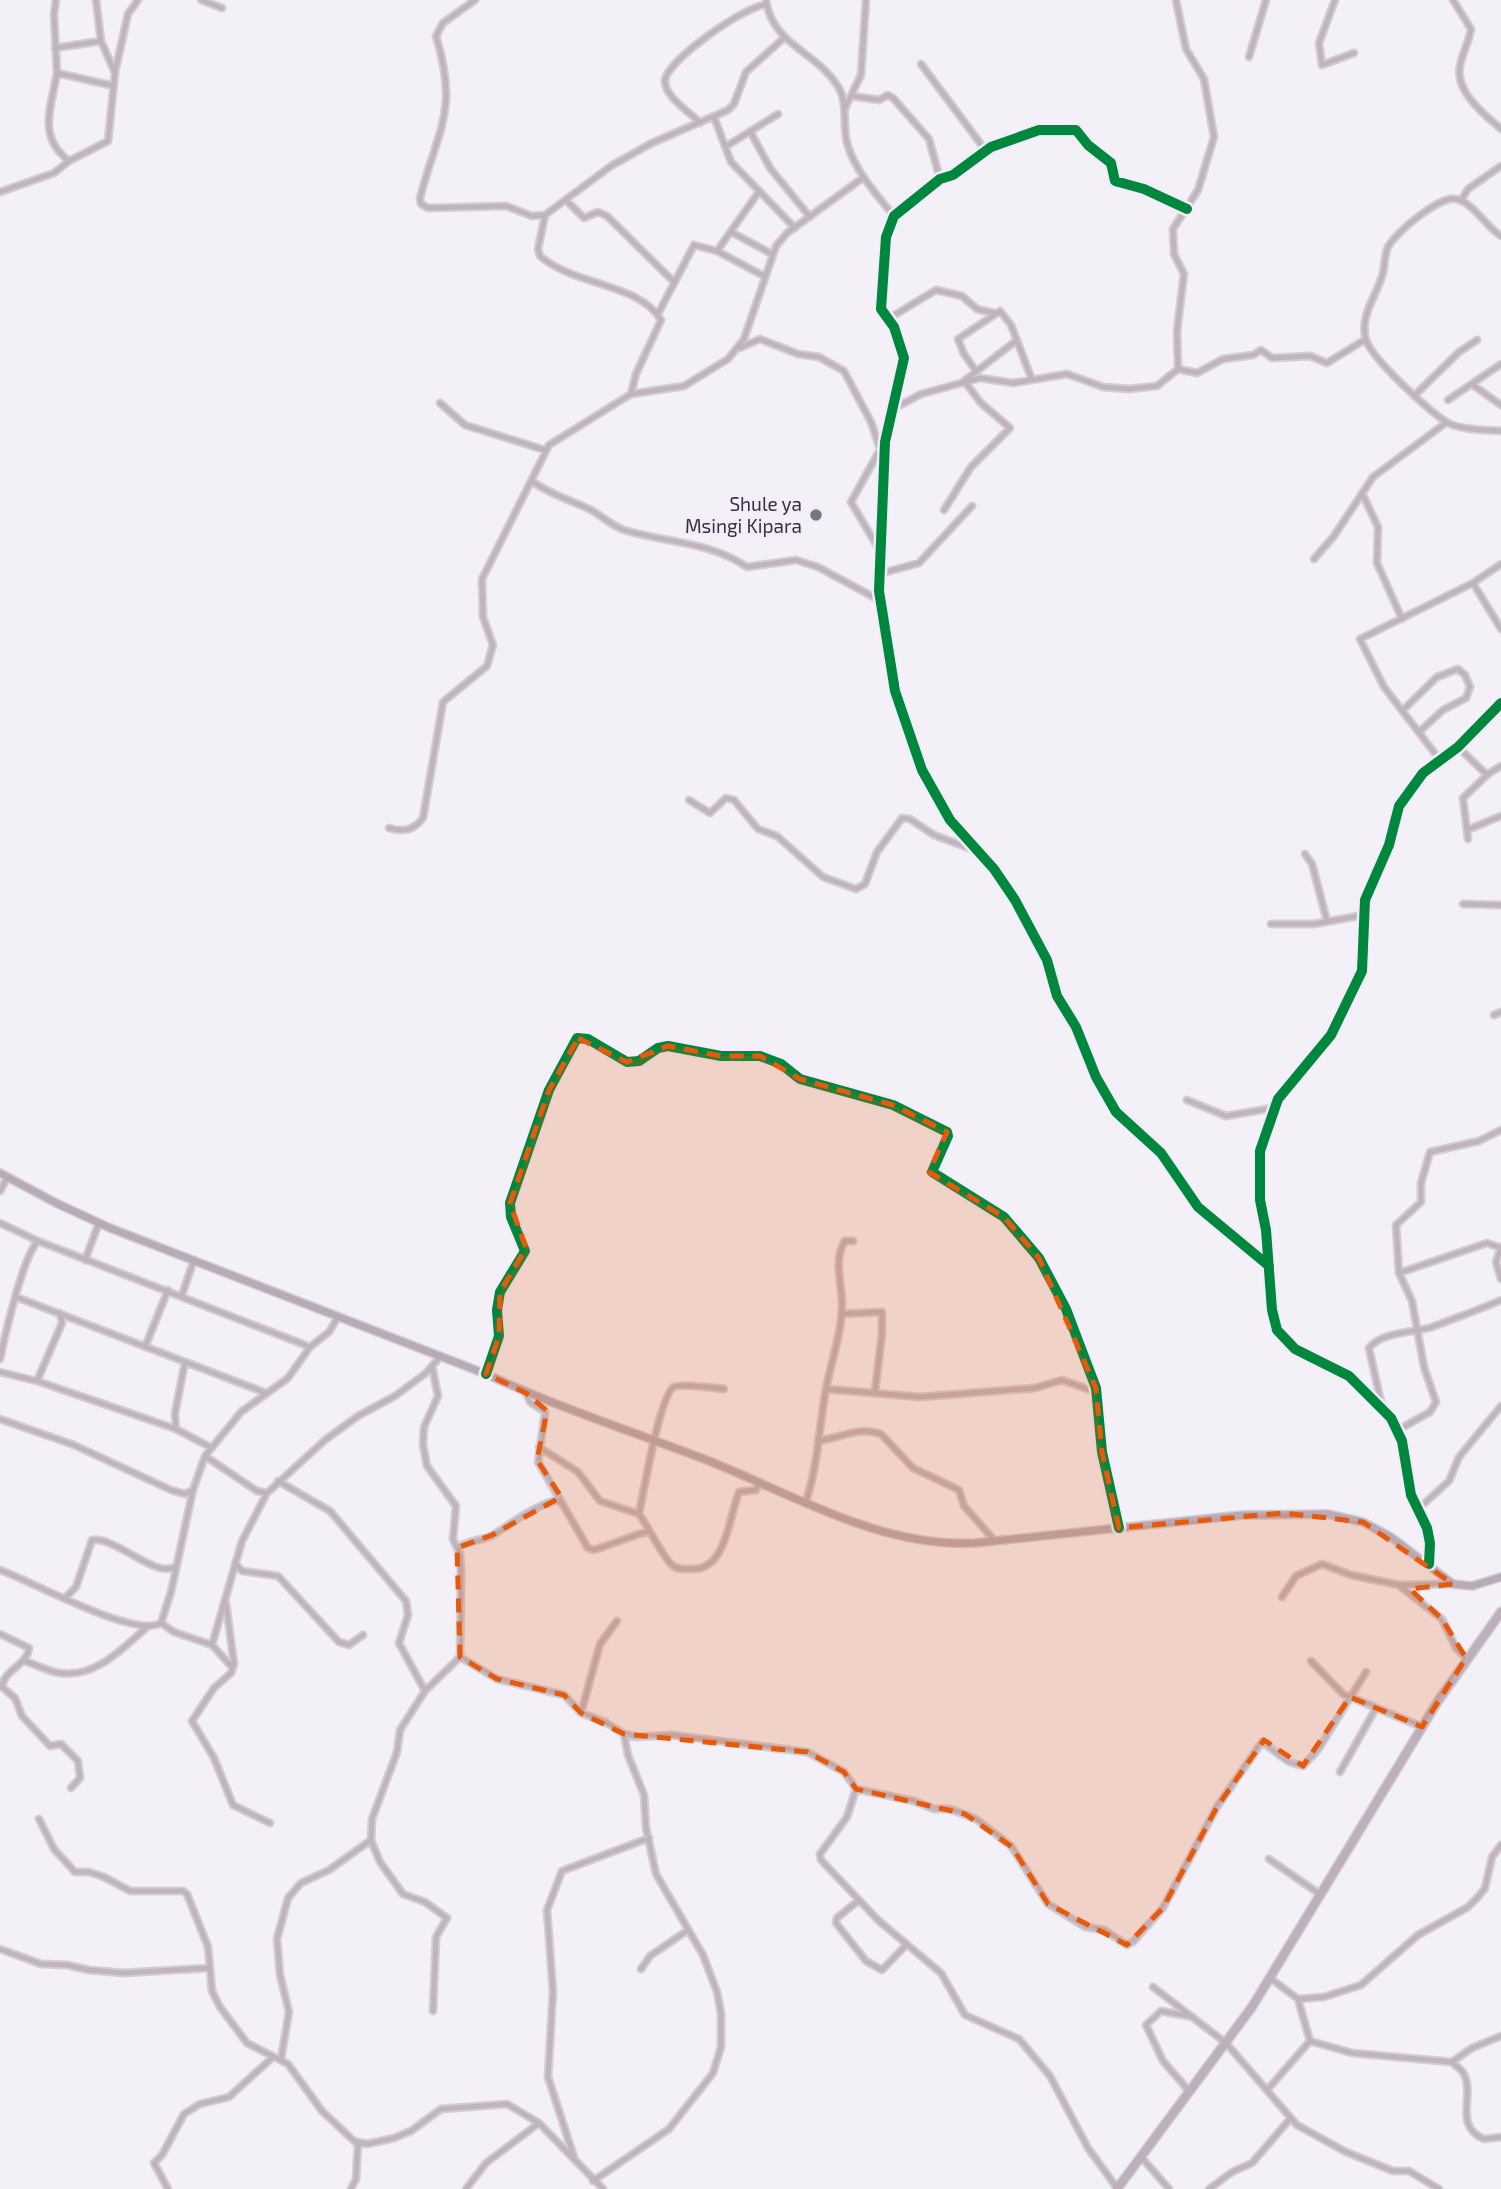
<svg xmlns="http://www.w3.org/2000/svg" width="1501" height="2189" font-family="'Exo 2',sans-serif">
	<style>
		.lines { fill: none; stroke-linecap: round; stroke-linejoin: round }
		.minor-casing { stroke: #d2ced6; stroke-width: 9 }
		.major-casing { stroke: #d2ced6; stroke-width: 10 }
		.highway-casing { stroke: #d2ced6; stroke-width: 11 }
		.minor { stroke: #c1b4bd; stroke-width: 5 }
		.major { stroke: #b9aab7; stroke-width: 7 }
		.highway { stroke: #bdafbc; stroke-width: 8 }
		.cycleway-casing { stroke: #f3edfb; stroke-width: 15 }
		.cycleway { stroke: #00873e; stroke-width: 10 }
		.marked { fill: #e8590c; fill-opacity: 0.2; stroke: #e8590c; stroke-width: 5; stroke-dasharray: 14 9; stroke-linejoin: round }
		.poi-dot { fill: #797480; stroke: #f3edfb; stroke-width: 2.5 }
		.labels { text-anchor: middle; stroke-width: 5; stroke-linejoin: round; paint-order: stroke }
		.poi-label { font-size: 19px; fill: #37313f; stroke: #f3edfb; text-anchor: end }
	</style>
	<rect width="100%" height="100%" fill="#f4f0f8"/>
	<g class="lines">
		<g class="minor-casing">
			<path id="minor" d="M56 0 54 14 57 73 114 86
				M201 0 222 8
				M475 0 443 23 436 36C459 112 438 128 420 198L421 204 428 208 506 206 532 216 545 215 611 166 652 143 728 110 734 104 746 72 785 37
				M766 0C771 43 817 53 837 85 849 103 842 124 847 143 855 171 876 194 894 216
				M1176 0 1186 49 1204 79 1214 137 1198 190 1173 229 1174 254 1184 274 1177 331 1178 369
				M1335 0 1319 43 1322 65 1354 53
				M1453 0 1471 29C1469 42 1462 54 1460 66 1455 92 1484 114 1501 129
				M55 48 101 41
				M1249 57 1266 0
				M921 64 986 151
				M115 72 128 14 138 0
				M57 73C51 109 37 136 69 161
				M852 96 879 100 888 95 893 98 929 139 940 179
				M845 108 861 75 866 0
				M714 117 731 162 795 228
				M700 123C690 112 666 98 665 82 663 62 749 3 767 5
				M750 131 770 168 810 217
				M725 147 778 114
				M0 192 54 173 69 161 108 141 115 73 101 41 96 0
				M566 200 584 218 598 212 607 216 674 282
				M1461 201 1468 189 1501 166
				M1187 209 1144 189 1115 181 1111 163 1088 145 1076 130H1039L991 147 953 175 940 179 894 216 886 237 881 309 894 327 904 358 885 442 879 591 895 691 922 770 950 820 994 869 1015 900 1047 960 1057 996 1076 1027 1096 1077 1116 1112 1161 1153 1198 1207 1269 1266
				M545 215 538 249 540 256C574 286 639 283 661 320L636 374 631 394
				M731 232 772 254
				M1501 236C1486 227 1473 202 1456 199 1440 195 1395 233 1388 247 1384 255 1385 265 1383 273 1377 296 1359 315 1366 340 1372 359 1430 412 1448 423 1463 430 1485 430 1501 431
				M717 251 758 193
				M658 314 694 245 717 251 764 276
				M888 319 936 290 962 296 977 309 994 313
				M740 348 760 339 798 354 819 357 844 371 871 422 880 449
				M976 371 964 354 958 339 1000 311 1011 325 1032 380
				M964 381 1017 340
				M1473 385 1501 405
				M1414 396 1459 352 1477 340
				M1448 400 1501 364
				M440 403 465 425 545 450
				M893 409 921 394 980 378 1013 383 1067 374 1103 387 1129 389 1157 386 1178 369 1197 373 1223 359 1253 355 1261 350 1272 358 1310 356 1327 363 1366 339
				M533 482C551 495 571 500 591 510 602 516 612 526 624 530 666 543 709 541 747 567L796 560 818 567 881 601
				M1362 493 1378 527 1377 563 1402 619
				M944 510 971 467 1010 428 981 403 965 382
				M880 551 851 502 881 448
				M1314 559 1334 536 1373 477 1447 422
				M879 574 919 563 972 506
				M1473 583 1501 629
				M1403 710 1437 677 1458 669 1465 675 1470 687 1466 698 1443 710 1419 732
				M1458 747 1484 772 1488 774 1501 766
				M1440 760 1384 687 1360 639 1473 583 1501 564
				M689 800 710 813 726 798 734 800 758 829 777 836 823 877 856 889 865 884 877 852 902 818 910 819 934 835 977 851
				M389 828C403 832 413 831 423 818L443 702 487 666 493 645 483 617 482 579 549 445 631 394 684 386 728 359 744 339 776 246 787 233 864 177
				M1467 830 1501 816
				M1468 839 1463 798 1488 774
				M1305 854 1312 864 1327 921
				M1463 904 1501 905
				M1271 924H1314L1364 915
				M1494 1015 1501 1012
				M1187 1100 1226 1116 1273 1108
				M0 1191 7 1178
				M0 1223 38 1241
				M1501 1247 1496 1262 1501 1279
				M85 1260 99 1223
				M1399 1273 1487 1243 1501 1248
				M182 1295 194 1260
				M16 1297 266 1393
				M842 1314 882 1312V1334L875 1391
				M145 1347 168 1290
				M0 1359C5 1335 23 1256 38 1241L310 1347
				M0 1372 37 1381 176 1429 212 1448
				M486 1374 499 1336 497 1310 500 1292 525 1251 511 1217 510 1203 549 1090 577 1038 588 1039 627 1062 639 1061 658 1048 668 1046 721 1056H760L781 1064 800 1079 893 1105 947 1132 948 1136 932 1172 1004 1217 1039 1258 1066 1309 1096 1388 1102 1452 1119 1528
				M37 1381 62 1323 60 1313
				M826 1389 920 1397 1035 1388 1062 1380 1096 1392
				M526 1393 530 1402 545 1412 538 1462 588 1548 594 1550 648 1531
				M1382 1407 1369 1348C1383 1331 1414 1333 1432 1327 1455 1318 1479 1310 1501 1300
				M0 1419 74 1445 171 1490 185 1494 193 1490
				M176 1429 175 1413 185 1362
				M1398 1430 1430 1412 1436 1402 1424 1367 1412 1301 1399 1273 1396 1225 1421 1202V1183L1430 1152 1479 1141 1501 1130
				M818 1441C841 1438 857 1426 881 1434L913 1468 959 1490 964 1506 995 1541
				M539 1447 578 1472 600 1501 639 1514C648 1526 661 1554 671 1564 677 1570 684 1569 691 1569 727 1571 729 1515 739 1492L756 1490 760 1482
				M205 1456 257 1491 267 1493
				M278 1481 330 1511 406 1601 408 1615 399 1643 425 1691
				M806 1501C818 1465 819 1427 826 1389 831 1361 842 1333 842 1304 842 1284 833 1259 845 1241H853
				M1417 1510 1449 1481 1459 1457 1501 1406
				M639 1514C643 1495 660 1394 674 1387 682 1383 714 1388 724 1389
				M457 1548C468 1540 482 1541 493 1535 513 1522 533 1507 556 1500L560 1502
				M235 1563 242 1571 278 1576 339 1642 349 1645 363 1635
				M1429 1564 1430 1543 1427 1528 1411 1495 1402 1441 1391 1418 1349 1376 1295 1349 1277 1330 1272 1310 1266 1230 1260 1200V1151L1278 1099 1331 1035 1362 971 1365 900 1389 845 1399 806 1423 773 1458 747 1501 703
				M0 1570C32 1581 134 1639 161 1623L171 1592 193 1490 205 1456 241 1412 288 1378 310 1347 329 1332 338 1317
				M1401 1587 1442 1619 1456 1648 1466 1658
				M66 1597 76 1587 92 1540C117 1537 154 1578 175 1567
				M1282 1597 1296 1576 1322 1564 1351 1575 1399 1585 1452 1584
				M226 1603 234 1664 231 1673 214 1688 192 1721 214 1758 233 1805 270 1823
				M161 1623 174 1632 212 1645 242 1541 267 1493 325 1440 358 1416 395 1396 426 1373 439 1358
				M0 1634 29 1648C27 1666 4 1669 2 1687L15 1698 22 1716 50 1746 61 1744 78 1761 80 1778 71 1788
				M212 1645 233 1668
				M460 1657 497 1679 564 1695 581 1713 605 1722 624 1734 637 1737 671 1735 807 1752 844 1772 856 1789 847 1817 820 1854 821 1860 879 1921 941 1973 965 2015 1019 2039 1050 2076 1088 2148 1117 2188
				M24 1661C36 1664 48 1672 60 1673 96 1678 123 1648 148 1626
				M1311 1661 1343 1694 1422 1727
				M581 1713 600 1644 617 1621
				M1340 1772 1376 1708
				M856 1789 914 1801 934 1809H950L976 1819 1011 1846 1048 1904 1085 1927 1104 1930 1127 1945 1133 1942 1163 1908 1217 1807 1262 1742 1289 1762 1303 1766 1318 1750 1366 1672
				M39 1819 54 1849 75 1872H89L104 1877 130 1891H183L187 1894 208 1947 212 1991 220 2007 247 2043 288 2064 322 2111 354 2141 367 2144 394 2138 411 2131 441 2109 507 2104 539 2123 603 2189
				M371 1840 380 1862 403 1894 425 1902 447 1918 436 1937 433 2011
				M1269 1859 1321 1895
				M859 1900 837 1918 836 1923 866 1961 882 1970 906 1945
				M0 1949 41 1964 67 1965 89 1970 123 1973 209 1968
				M641 1969 650 1956 688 1930
				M1270 1978 1298 1999 1324 1997 1361 1985 1418 1935 1468 1907 1478 1897 1485 1888 1492 1857 1501 1845
				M1153 1987 1226 2043 1297 2125 1346 2152 1393 2171H1409L1439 2189
				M1298 1999 1310 2041 1352 2053 1452 2062 1472 2048 1501 2036
				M281 2059 289 2012 280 1975 277 1939 288 1898 301 1883 329 1870 371 1840 372 1819 397 1752 400 1730 425 1691 460 1657 461 1573 460 1554 453 1539 456 1506 427 1466 423 1445 424 1427 438 1396 432 1366
				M1452 2062C1456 2066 1462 2070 1464 2074 1475 2096 1453 2126 1484 2139L1501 2137
				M1268 2089 1310 2041
				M1189 2091 1163 2061 1146 2025 1161 2011 1193 2017
				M574 2157 548 2077 553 1992 547 1910 562 1871 649 1838
				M1142 2158 1169 2189
				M593 2181 669 2129 713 2073 721 2047V2013L717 1992 703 1955 656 1874 646 1828 644 1795 628 1755 624 1734
				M168 2189 154 2163 162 2155 184 2114 200 2104 229 2097 273 2057
				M351 2189 356 2179 358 2143
				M466 2189 486 2163 539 2123
				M1209 2189 1232 2172 1252 2163 1290 2119"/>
		</g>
		<g class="major-casing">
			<path id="major" d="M0 1173 56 1203 110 1228 486 1374C557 1407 631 1431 704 1459 791 1493 879 1548 975 1543L1242 1515 1327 1514 1363 1522 1391 1537 1453 1584 1472 1586 1501 1577"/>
		</g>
		<g class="highway-casing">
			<path id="highway" d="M1117 2189 1252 2007 1438 1701 1501 1612"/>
		</g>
		<use href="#minor" class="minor"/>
		<use href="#major" class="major"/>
		<use href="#highway" class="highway"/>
		<g class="cycleway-casing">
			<path id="cycleway" d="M1187 209 1144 189 1115 181 1111 163 1088 145 1076 130H1039L991 147 953 175 940 179 894 216 886 237 881 309 894 327 904 358 885 442 879 591 895 691 922 770 950 820 994 869 1015 900 1047 960 1057 996 1076 1027 1096 1077 1116 1112 1161 1153 1198 1207 1269 1266
				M486 1374 499 1336 497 1310 500 1292 525 1251 511 1217 510 1203 549 1090 577 1038 588 1039 627 1062 639 1061 658 1048 668 1046 721 1056H760L781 1064 800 1079 893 1105 947 1132 948 1136 932 1172 1004 1217 1039 1258 1066 1309 1096 1388 1102 1452 1119 1528
				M1429 1564 1430 1543 1427 1528 1411 1495 1402 1441 1391 1418 1349 1376 1295 1349 1277 1330 1272 1310 1266 1230 1260 1200V1151L1278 1099 1331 1035 1362 971 1365 900 1389 845 1399 806 1423 773 1458 747 1501 703"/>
		</g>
		<use href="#cycleway" class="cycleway"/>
	</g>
	<path class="marked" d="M578 1038 627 1062 668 1046 721 1056H760L800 1079 893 1105 947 1132 929 1172 1004 1217 1039 1258 1096 1388 1102 1452 1119 1528 1283 1513 1363 1522 1453 1584 1410 1589 1442 1619 1466 1658 1422 1727 1350 1697 1303 1766 1264 1740 1217 1807 1163 1908 1127 1945 1048 1904 1012 1847 965 1814 856 1789 844 1772 807 1752 624 1734 581 1713 564 1695 497 1679 460 1657 457 1548 492 1535 561 1497 537 1460 547 1411 526 1393 486 1374 499 1336 500 1292 526 1248 510 1203 549 1090Z"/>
	<circle class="poi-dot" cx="816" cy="515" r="7"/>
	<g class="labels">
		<g class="poi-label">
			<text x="802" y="511">Shule ya<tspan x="802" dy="22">Msingi Kipara</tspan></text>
		</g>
	</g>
</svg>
